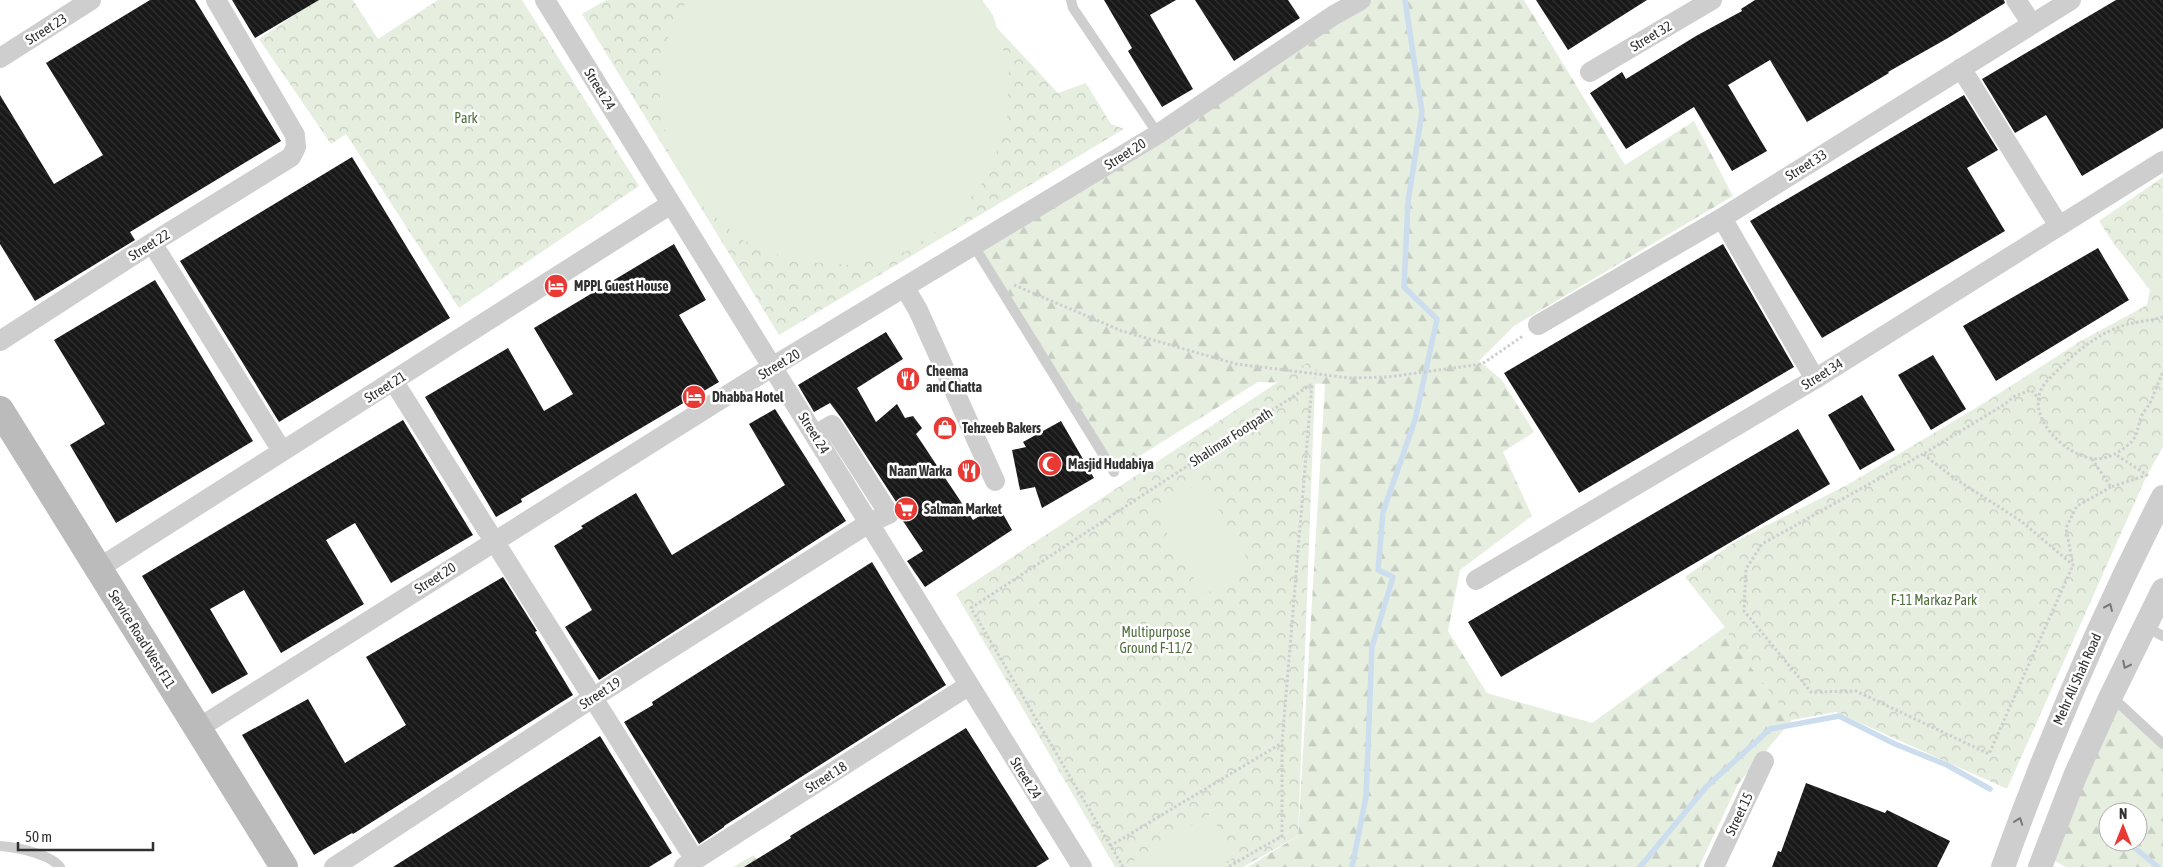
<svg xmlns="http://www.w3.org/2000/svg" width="2163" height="867" font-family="'Asap Condensed',sans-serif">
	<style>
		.forest { fill: url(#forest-firs); fill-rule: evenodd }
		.park { fill: url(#park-crowns) }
		.pitch { fill: #e6eee0 }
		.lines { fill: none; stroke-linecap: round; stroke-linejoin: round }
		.stream { stroke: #cde; stroke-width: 5.5 }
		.building { fill: url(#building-back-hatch) }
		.path { stroke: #cecece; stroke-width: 3; stroke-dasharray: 2.5 2.5; stroke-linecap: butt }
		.service { stroke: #cecece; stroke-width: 10 }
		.minor { stroke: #cecece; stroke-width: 20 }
		.tertiary { stroke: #cecece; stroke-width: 24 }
		.secondary { stroke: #bbb; stroke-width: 28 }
		.oneway { stroke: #787878 }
		.labels { text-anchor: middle; stroke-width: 5; stroke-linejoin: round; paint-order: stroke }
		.street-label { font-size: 14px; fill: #313131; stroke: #fff }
		.park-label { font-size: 14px; fill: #4f6f3d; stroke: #fff }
		.poi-label { font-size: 14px; font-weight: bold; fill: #313131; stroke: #fff; text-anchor: start }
	</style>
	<defs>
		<pattern id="forest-firs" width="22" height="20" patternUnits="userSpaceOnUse" patternTransform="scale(1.25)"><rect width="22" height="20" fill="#e6eee0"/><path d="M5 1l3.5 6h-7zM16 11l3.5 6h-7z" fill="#c6cdc1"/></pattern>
		<pattern id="park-crowns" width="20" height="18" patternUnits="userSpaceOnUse" patternTransform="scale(1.25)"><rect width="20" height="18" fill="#e6eee0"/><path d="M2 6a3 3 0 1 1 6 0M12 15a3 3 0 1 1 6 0" fill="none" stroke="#c6cdc1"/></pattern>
		<pattern id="building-back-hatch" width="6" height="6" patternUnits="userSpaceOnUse" patternTransform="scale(1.25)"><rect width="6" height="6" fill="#181818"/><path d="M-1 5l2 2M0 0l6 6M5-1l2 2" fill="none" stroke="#313131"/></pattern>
	</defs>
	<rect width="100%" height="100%" fill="#fff"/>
	<path class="forest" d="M1366 0H1524L1625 165 1694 121 1733 196 1514 326 1479 361 1502 380 1534 432 1503 452 1532 516 1460 570 1448 631 1487 693 1592 723 1725 627 1792 720 1738 784 1699 867H1248L1298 836 1325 384 1258 382 1114 472 974 246Z
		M2111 696 2163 749V867H2066L2055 861ZM2108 812H2138V842H2108Z"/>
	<path class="park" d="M317 0H353L378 39 438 0H522L639 186 459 308 346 134 331 144 259 39Z
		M606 0H971L1058 93 1086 83 1111 124 1124 129 779 335 582 14Z
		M2163 177V447L2147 475 2007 789 1836 712 1792 720 1738 651 1725 627 1685 577 1736 541 1847 485 1984 403 2079 342 2147 305 2150 290 2114 244 2099 221Z
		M1316 357 1298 836 1243 867H1115L956 594Z
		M754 855 761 867H733Z"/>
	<path class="pitch" d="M687 0H982L993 15 1009 69 1007 125 987 177 952 221 905 252 850 265 794 261 742 240 697 201 668 149 659 90 669 32Z
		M1202 481 1252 567 1204 595 1153 510Z
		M1210 814 1236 856 1218 867H1131L1128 864Z"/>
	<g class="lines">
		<path class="stream" d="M2129 843 2158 867
			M1352 867 1366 797 1372 647 1393 577 1378 570 1383 512 1415 420 1437 319 1404 287 1408 202 1422 112 1405 0
			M1640 867 1706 787 1770 729 1839 716 1895 744 1947 765 1990 789"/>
	</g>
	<path class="building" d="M150 0H195L281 141 130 232 135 240 35 301 0 244V95L54 184 103 155 46 63Z
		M232 0H319L255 38Z
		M1104 0H1176L1150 15 1193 89 1162 107 1128 51 1132 48Z
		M1195 0H1288L1300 18 1234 61Z
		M1536 0H1647L1568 50Z
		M1755 0H2004L2005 3 1948 38 1888 72 1889 73 1807 122 1770 60 1728 85 1767 151 1732 171 1694 107 1626 149 1590 93 1622 72 1626 79 1696 36 1742 11 1741 9Z
		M2116 0H2163V128L2082 176 2046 115 2015 133 1982 79Z
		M1964 95 1998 150 1967 168 2005 231 1822 338 1750 221Z
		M352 157 450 318 279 422 180 261Z
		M674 244 706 300 679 315 719 382 521 499 522 502 496 517 425 397 508 348 544 411 573 394 534 328Z
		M1723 244 1794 367 1579 493 1504 373Z
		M2098 248 2129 300 1996 381 1963 326Z
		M155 280 253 441 116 523 70 445 105 424 54 340Z
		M886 332 903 359 857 388 876 422 897 404 905 418 913 416 922 428 916 434 973 520 998 505 1012 530 925 587 907 561 923 551 901 518 906 517 842 419 830 403 814 412 798 385Z
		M1933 355 1966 409 1931 430 1898 375Z
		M1862 395 1895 450 1860 470 1828 415Z
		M775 409 846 521 599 680 565 627 592 610 554 546 583 528 581 526 636 493 672 555 731 519 785 485 749 424Z
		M403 420 473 535 391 583 355 523 326 540 364 604 281 653 244 590 210 609 248 674 212 694 142 576Z
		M1061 421 1094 478 1042 508 1035 487 1020 490 1012 450 1026 447 1023 442Z
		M1798 429 1830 484 1501 677 1468 622Z
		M872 562 946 685 724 826V827L699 844 624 722 653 705 652 702Z
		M503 577 537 631 535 632 573 695 353 834 352 833 314 855 242 735 308 699 345 763 406 725 366 657Z
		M966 728 1049 859 1036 867H744L791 838 790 836Z
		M600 736 672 853 649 867H393Z
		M1806 783 1885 813 1887 810 1950 841 1937 867H1772L1778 851 1781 852Z"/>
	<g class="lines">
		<path class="path" d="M1014 285 1122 331 1236 364 1350 378 1388 377 1482 364 1523 336
			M2163 317C2153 320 2143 321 2133 323 2104 329 2080 348 2060 368 2053 375 2044 382 2040 392 2030 420 2064 453 2090 458 2103 461 2118 454 2128 445 2140 435 2136 428 2142 415 2144 411 2148 407 2150 403 2155 392 2159 381 2163 371
			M2040 400 2031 390 2015 396 2005 404 1923 454 1954 478 2021 521 2073 565 2066 528 2077 506 2111 487
			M1923 454 1762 544 1746 569 1744 611 1811 692 1856 691 1989 754 2073 565
			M2092 459 2111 487 2147 475 2115 454
			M1110 846 1282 743
			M1123 867 971 608 1312 384 1282 743V836L1228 867"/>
		<path class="service" d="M1071 0 1073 8 1158 134
			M974 246 1114 472
			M2146 627 2163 636
			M2111 696 2163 744
			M0 846C16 847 50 854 60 867"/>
		<path class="minor" d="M545 0 1082 867
			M2016 0 2032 24
			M0 58 91 0
			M1961 68 2059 226
			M1590 72 1712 0
			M1722 218 1815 379
			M152 243 282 451
			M905 288 918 310 995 481
			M1538 325 1722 218 2071 0
			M0 341 152 243 291 157 296 147 295 135 216 0
			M394 382 695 860
			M99 568 671 204
			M1476 580 1815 379 2163 161
			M197 729 772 367 1158 134 1334 15 1361 0
			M334 867 594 697 869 523 889 514 832 425 815 435
			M684 867 968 686
			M1714 867 1764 761"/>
		<path class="tertiary" d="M2003 867C2049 739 2101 618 2163 497
			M2040 867 2075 776 2111 696 2163 590"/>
		<path class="secondary" d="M0 410 284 867"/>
	</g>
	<defs><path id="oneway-chevron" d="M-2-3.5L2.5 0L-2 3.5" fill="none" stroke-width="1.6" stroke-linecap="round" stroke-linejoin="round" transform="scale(1.25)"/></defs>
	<g class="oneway">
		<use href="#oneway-chevron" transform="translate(2109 607) rotate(-66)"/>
		<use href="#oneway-chevron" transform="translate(2126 665) rotate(117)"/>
		<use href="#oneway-chevron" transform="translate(2019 821) rotate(-70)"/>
	</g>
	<defs>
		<g id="hotel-disc" transform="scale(1.25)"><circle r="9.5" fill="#e83934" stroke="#fff"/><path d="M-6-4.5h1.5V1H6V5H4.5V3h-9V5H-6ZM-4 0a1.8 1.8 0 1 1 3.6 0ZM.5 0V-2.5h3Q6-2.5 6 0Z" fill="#fff"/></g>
		<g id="restaurant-disc" transform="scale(1.25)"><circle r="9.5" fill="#e83934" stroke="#fff"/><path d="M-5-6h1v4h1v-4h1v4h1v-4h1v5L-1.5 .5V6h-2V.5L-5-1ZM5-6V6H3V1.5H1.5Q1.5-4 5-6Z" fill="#fff"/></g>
		<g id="shop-disc" transform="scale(1.25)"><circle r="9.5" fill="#e83934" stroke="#fff"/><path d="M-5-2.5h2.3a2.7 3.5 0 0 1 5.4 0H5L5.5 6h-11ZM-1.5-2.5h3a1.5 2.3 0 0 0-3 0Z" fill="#fff"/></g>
		<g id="mosque-disc" transform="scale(1.25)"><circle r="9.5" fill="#e83934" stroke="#fff"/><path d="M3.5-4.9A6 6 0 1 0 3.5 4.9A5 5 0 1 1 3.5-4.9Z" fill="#fff"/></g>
		<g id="supermarket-disc" transform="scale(1.25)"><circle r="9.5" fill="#e83934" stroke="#fff"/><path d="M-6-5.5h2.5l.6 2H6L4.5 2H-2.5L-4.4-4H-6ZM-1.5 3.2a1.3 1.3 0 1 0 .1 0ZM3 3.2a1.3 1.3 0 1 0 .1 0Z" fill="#fff"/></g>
	</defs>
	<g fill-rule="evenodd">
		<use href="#hotel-disc" x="556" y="286"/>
		<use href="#restaurant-disc" x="908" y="379"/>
		<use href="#hotel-disc" x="694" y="397"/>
		<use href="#shop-disc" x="945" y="428"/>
		<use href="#mosque-disc" x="1050" y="464"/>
		<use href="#restaurant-disc" x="969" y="471"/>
		<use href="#supermarket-disc" x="906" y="509"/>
	</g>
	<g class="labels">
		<g class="street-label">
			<text transform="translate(46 29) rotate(-32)" y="5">Street 23</text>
			<text transform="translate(1651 36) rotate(-31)" y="5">Street 32</text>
			<text transform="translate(600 89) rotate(58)" y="5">Street 24</text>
			<text transform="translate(1125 154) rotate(-32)" y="5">Street 20</text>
			<text transform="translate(1806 165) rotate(-32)" y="5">Street 33</text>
			<text transform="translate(149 245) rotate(-32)" y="5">Street 22</text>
			<text transform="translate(779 364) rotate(-31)" y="5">Street 20</text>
			<text transform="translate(1822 374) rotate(-32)" y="5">Street 34</text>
			<text transform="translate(385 387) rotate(-32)" y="5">Street 21</text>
			<text transform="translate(814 433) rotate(58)" y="5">Street 24</text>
			<text transform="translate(1231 437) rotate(-33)" y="5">Shalimar Footpath</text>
			<text transform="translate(435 578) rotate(-32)" y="5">Street 20</text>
			<text transform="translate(142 639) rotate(58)" y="5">Service Road West F11</text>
			<text transform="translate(2077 679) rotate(-66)" y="5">Mehr Ali Shah Road</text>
			<text transform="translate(600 693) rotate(-33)" y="5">Street 19</text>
			<text transform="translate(826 777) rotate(-32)" y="5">Street 18</text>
			<text transform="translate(1026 778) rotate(58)" y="5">Street 24</text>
			<text transform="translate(1739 814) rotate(-65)" y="5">Street 15</text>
		</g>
		<g class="park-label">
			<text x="466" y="123">Park</text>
			<text x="1934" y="605">F-11 Markaz Park</text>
			<text x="1156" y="637">Multipurpose<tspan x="1156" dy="16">Ground F-11/2</tspan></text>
		</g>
		<g class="poi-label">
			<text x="574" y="291">MPPL Guest House</text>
			<text x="926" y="376">Cheema<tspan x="926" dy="16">and Chatta</tspan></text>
			<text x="712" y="402">Dhabba Hotel</text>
			<text x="962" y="433">Tehzeeb Bakers</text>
			<text x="1068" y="469">Masjid Hudabiya</text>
			<text x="952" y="476" text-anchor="end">Naan Warka</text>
			<text x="924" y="514">Salman Market</text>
		</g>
	</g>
	<g transform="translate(2123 827)"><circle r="24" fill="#ffffff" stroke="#adadad"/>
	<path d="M0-4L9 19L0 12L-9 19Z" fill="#e83934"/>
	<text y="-8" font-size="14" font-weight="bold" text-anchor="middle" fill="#313131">N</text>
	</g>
	<path d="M18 842v8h135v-8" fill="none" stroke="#313131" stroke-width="2.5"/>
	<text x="25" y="842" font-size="15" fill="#313131" stroke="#ffffff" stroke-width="4" paint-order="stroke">50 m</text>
</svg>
